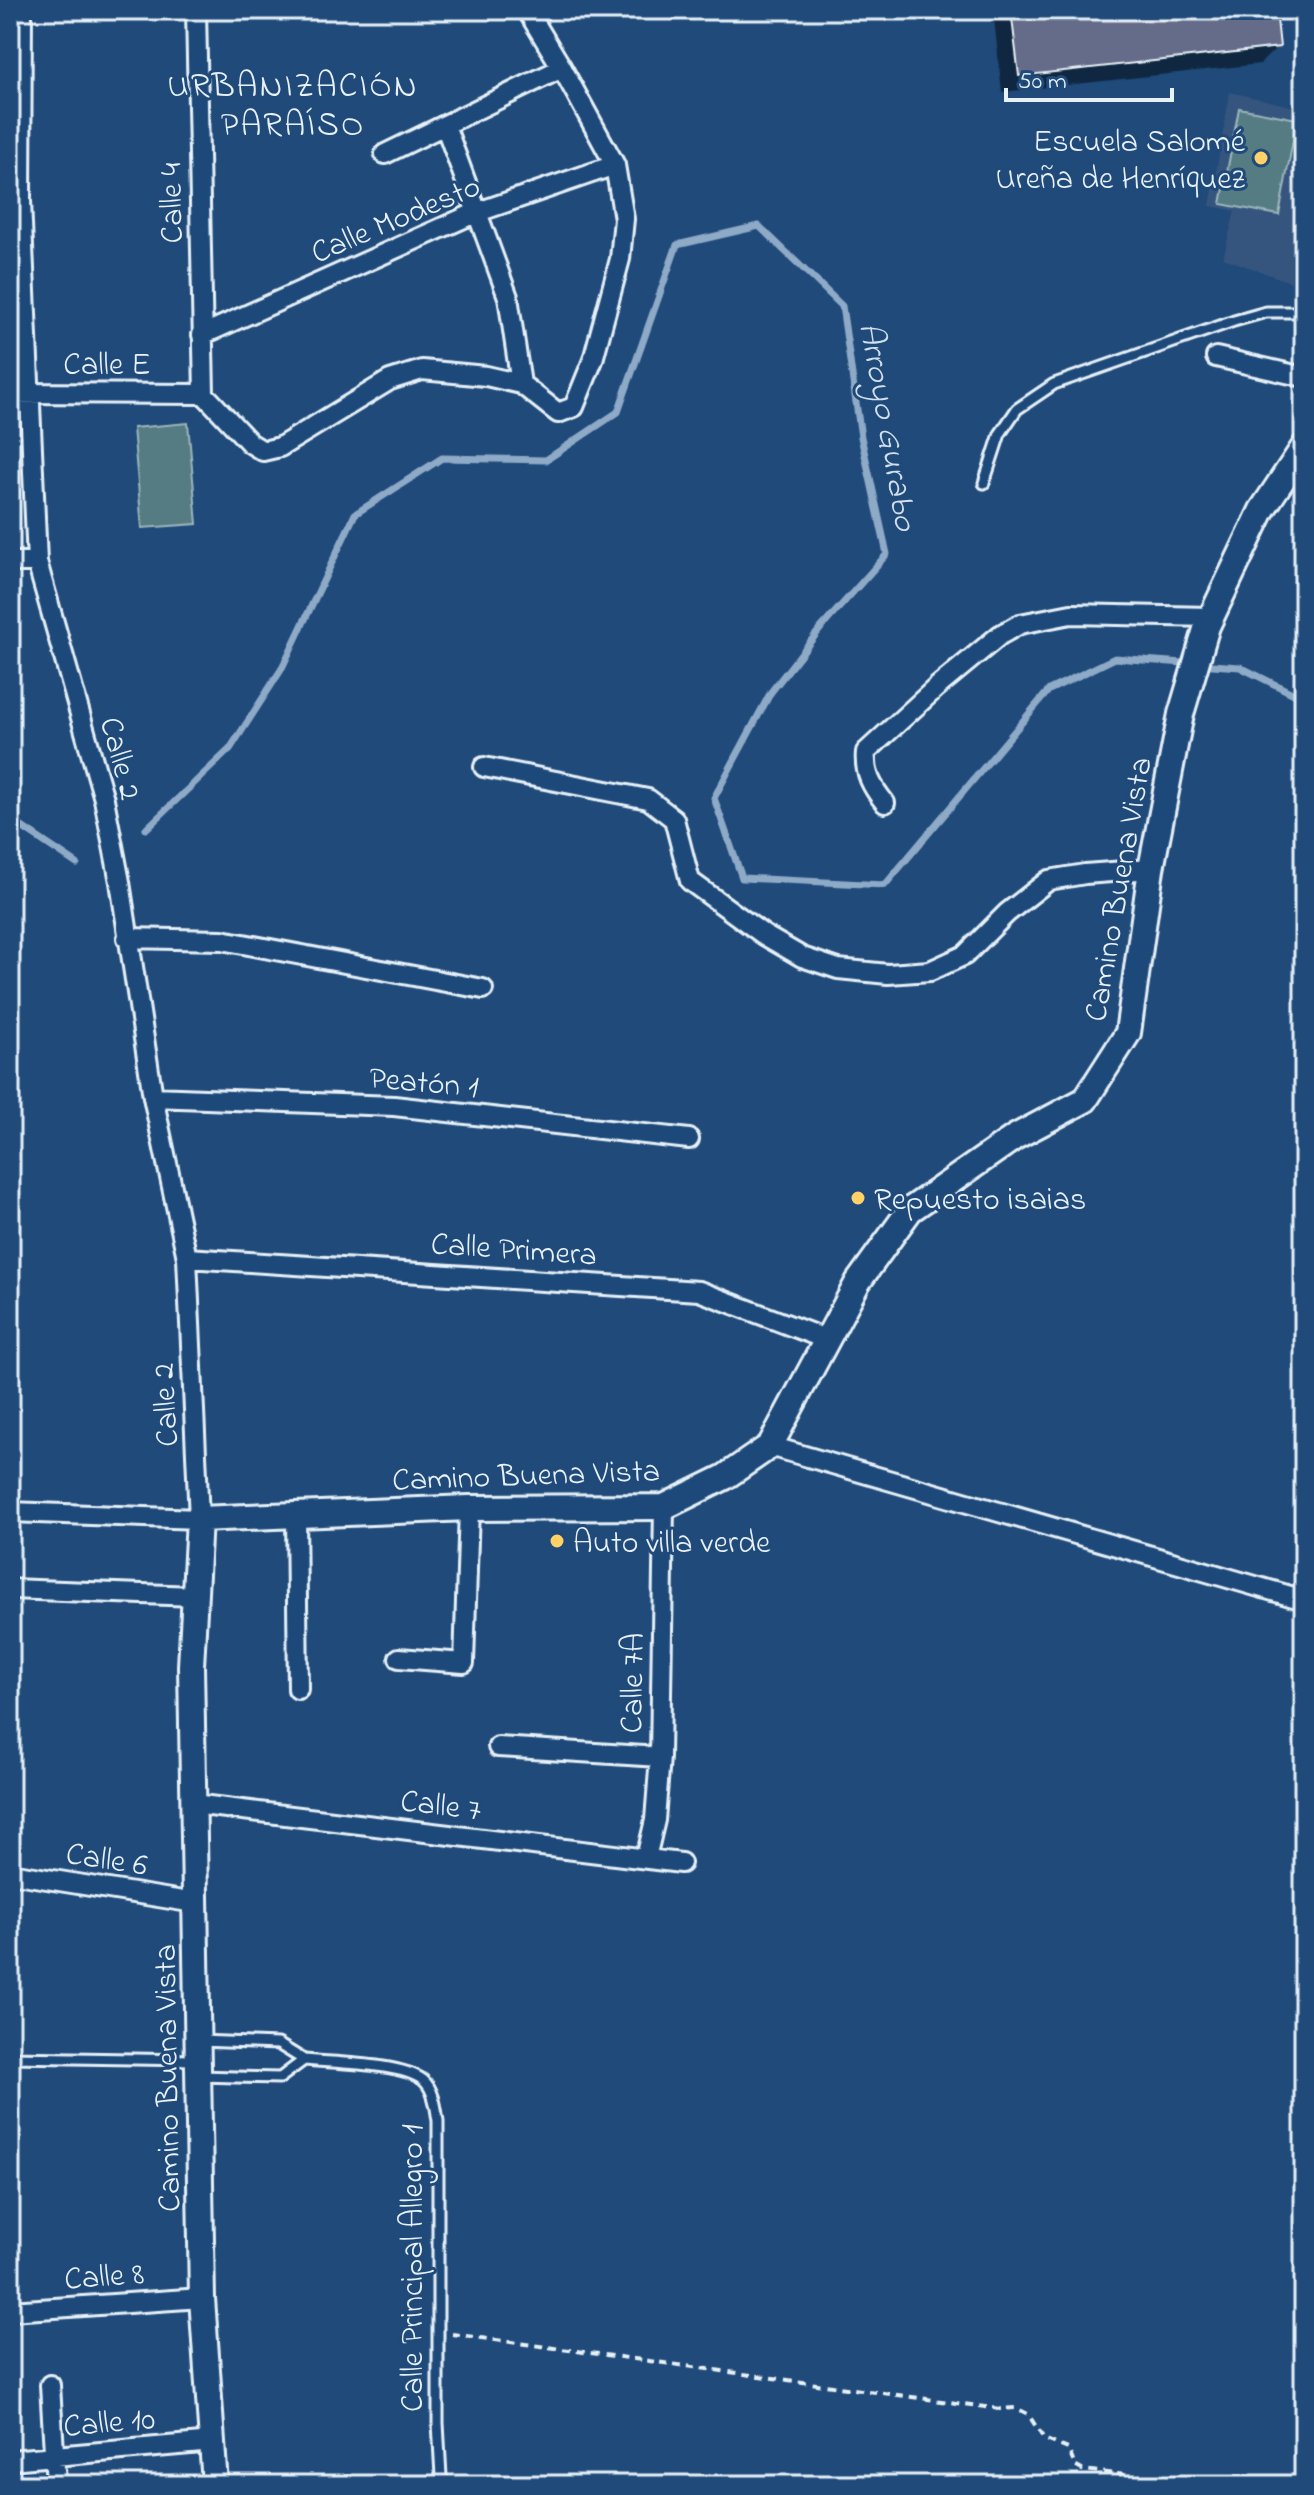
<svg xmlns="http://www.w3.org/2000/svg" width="1314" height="2495" font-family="'Indie Flower',sans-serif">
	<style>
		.built { fill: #34547e }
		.pitch { fill: #557c82; stroke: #9eb6bd; stroke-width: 2 }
		.shadow { fill: #0007 }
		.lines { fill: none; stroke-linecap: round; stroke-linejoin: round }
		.stream { stroke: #8eaac7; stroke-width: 7 }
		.building { fill: #656c89; stroke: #e8f1f8; stroke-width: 2 }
		.lane-casing { stroke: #e8f1f8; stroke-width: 15 }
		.street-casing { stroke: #e8f1f8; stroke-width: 24 }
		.secondary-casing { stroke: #e8f1f8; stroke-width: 30 }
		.path { stroke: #e8f1f8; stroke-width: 4; stroke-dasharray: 8 6; stroke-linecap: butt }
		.lane { stroke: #1f4a7a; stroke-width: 9 }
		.street { stroke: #1f4a7a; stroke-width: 18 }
		.secondary { stroke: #1f4a7a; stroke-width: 24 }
		.poi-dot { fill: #ffd166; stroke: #1f4a7a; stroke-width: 3 }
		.labels { text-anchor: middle; stroke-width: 6; stroke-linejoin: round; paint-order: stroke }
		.poi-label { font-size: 32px; fill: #e8f1f8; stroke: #1f4a7a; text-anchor: start }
		.street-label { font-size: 32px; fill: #e8f1f8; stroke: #1f4a7a }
		.neighbourhood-label { font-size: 34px; letter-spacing: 2px; fill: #e8f1f8; stroke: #1f4a7a }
		.water-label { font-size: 34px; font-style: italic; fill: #d2dfec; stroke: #1f4a7a }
	</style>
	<rect width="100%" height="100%" fill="#1f4a7a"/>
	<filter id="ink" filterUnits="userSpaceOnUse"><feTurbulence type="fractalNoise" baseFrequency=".0125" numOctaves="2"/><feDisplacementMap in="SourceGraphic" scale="16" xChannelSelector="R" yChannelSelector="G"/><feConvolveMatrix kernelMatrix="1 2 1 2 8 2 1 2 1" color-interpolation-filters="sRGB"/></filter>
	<g filter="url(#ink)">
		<path class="built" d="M1230 92 1304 109V287L1223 258 1235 211 1210 206Z"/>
		<path class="pitch" d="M1239 108 1297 119 1279 215 1221 204Z
			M188 423 197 524 142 528 133 428Z"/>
		<path class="shadow" d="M993 10H1274L1278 46 1260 64 1002 92Z"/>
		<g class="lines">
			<path class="stream" d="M10 819 77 864
				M146 829 230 749 281 670 355 514 442 458 546 460 618 412 677 245 759 226 842 306 861 437 887 554 821 628 771 692 714 798 742 878 885 885 1049 690 1115 658 1240 667 1304 699"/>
		</g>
		<path class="building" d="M1011 10H1276L1280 47 1019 76Z"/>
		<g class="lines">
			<g class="lane-casing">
				<path id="lane" d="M984 483 1000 434 1017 409 1054 384 1234 321 1266 312H1304
					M10 2057 195 2060
					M304 2060C333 2063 402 2063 423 2080 434 2089 436 2108 438 2121V2423L441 2476 445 2485
					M198 2076 280 2078 304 2060 278 2044 199 2041"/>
			</g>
			<g class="street-casing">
				<path id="street" d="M196 10 204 394
					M445 125 508 297 521 384
					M385 154 562 68
					M202 335 475 213 615 165
					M1216 357 1304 377
					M10 393 204 394
					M204 394 250 443 263 451 280 447 390 380 422 370 486 376 521 384 558 413 574 407 593 360 620 259 624 219 615 165 562 68 527 10
					M10 562H37
					M484 767 648 799 674 819 690 881 764 935 802 957 838 969 888 974 930 971 965 955 1007 913 1049 880 1085 874 1151 869
					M885 803C872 787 864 773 866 752L937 687 1000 635 1020 624 1071 614 1211 617
					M127 938 222 940 483 989
					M153 1097 394 1106 689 1139
					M187 1258 699 1291 828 1340
					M770 1446 1304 1600
					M10 1512 199 1519 187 1258 153 1097 120 882 104 799 37 562 21 201 22 10
					M296 1514 298 1689
					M10 1589 195 1596
					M399 1658 464 1663 469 1508
					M498 1747 660 1757
					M193 1804 681 1863
					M646 1858 655 1820 660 1757 664 1507
					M10 1873 195 1903
					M10 2311 202 2298
					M50 2385 56 2485
					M10 2460 213 2442"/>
			</g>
			<g class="secondary-casing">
				<path id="secondary" d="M215 2485 202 2298 191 1666 199 1519 469 1508 664 1507 725 1477 770 1446 858 1282 910 1210 1015 1137 1085 1100 1128 1033 1151 869 1181 714 1207 626 1262 510 1304 447"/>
			</g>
			<path class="path" d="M452 2334 1000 2409 1016 2408 1028 2414 1044 2439 1068 2449 1075 2466 1082 2470 1210 2485"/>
			<use href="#lane" class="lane"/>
			<use href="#street" class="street"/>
			<use href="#secondary" class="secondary"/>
		</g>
	</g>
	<g class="poi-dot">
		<circle cx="1261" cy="158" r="8"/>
		<circle cx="858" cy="1198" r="8"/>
		<circle cx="557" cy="1541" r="8"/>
	</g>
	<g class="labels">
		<g class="poi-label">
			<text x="1245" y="151" text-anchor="end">Escuela Salomé<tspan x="1245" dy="37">Ureña de Henríquez</tspan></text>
			<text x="874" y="1209">Repuesto isaias</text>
			<text x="573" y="1552">Auto villa verde</text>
		</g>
		<g class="street-label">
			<text transform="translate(170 203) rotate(-91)" y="11">Calle 4</text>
			<text transform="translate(395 218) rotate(-23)" y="11">Calle Modesto</text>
			<text x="107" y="374">Calle E</text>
			<text transform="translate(122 758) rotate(75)" y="11">Calle 2</text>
			<text transform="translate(1117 889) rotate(-80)" y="11">Camino Buena Vista</text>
			<text transform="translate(424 1081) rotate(5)" y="11">Peatón 1</text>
			<text transform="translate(514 1248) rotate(4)" y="11">Calle Primera</text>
			<text transform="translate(164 1405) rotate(-93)" y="11">Calle 2</text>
			<text transform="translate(526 1474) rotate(-2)" y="11">Camino Buena Vista</text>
			<text transform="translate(631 1683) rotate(-89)" y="11">Calle 7A</text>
			<text transform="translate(441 1804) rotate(7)" y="11">Calle 7</text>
			<text transform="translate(107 1858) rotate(9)" y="11">Calle 6</text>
			<text transform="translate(166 2078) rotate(-91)" y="11">Camino Buena Vista</text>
			<text transform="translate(411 2268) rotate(-90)" y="11">Calle Principal Allegro 1</text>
			<text transform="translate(104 2275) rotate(-4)" y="11">Calle 8</text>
			<text transform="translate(109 2421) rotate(-5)" y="11">Calle 10</text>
		</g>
		<g class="neighbourhood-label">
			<text x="293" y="96">URBANIZACIÓN<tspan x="293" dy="39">PARAÍSO</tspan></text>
		</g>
		<g class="water-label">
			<text transform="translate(890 426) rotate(80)" y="12">Arroyo Gurabo</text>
		</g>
	</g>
	<rect width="1314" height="2495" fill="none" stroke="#1f4a7a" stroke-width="40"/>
	<rect x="20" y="20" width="1274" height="2455" fill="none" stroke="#e8f1f8" stroke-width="3" filter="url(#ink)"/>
	<path d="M1006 88v12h166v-12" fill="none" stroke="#e8f1f8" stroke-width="4"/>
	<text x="1018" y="88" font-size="24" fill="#e8f1f8" stroke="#1f4a7a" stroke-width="6" paint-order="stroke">50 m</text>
</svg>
